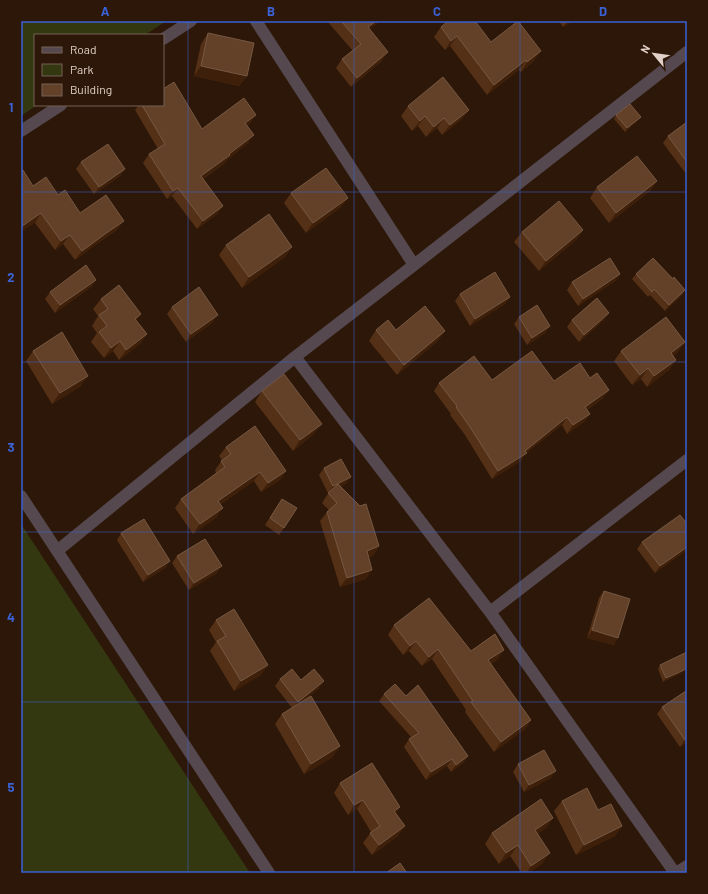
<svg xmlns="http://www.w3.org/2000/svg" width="708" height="894" font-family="Barlow,sans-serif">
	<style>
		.green { fill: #343811 }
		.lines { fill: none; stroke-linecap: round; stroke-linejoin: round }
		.minor { stroke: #55494f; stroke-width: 12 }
		.wall { fill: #543016 }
		.shaded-wall { fill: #3e1f09 }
		.building { fill: #634129; stroke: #765842 }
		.grid { fill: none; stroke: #3a62d5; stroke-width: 1; stroke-opacity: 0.55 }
		.neatline { fill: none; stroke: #3a62d5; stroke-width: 1.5 }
		.grid-label { font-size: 13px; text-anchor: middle; font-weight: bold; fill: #3a62d5 }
	</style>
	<rect width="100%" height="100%" fill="#2d1708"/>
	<path class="green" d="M21 21H166L145 35H35V105H37L21 116Z
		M21 524 250 873H21Z"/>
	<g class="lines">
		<path class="minor" d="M256 21 414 265
			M163 39 191 21
			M21 131 61 105
			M295 357 490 612 675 873
			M21 496 269 873
			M57 551 295 357 414 265 687 52
			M490 612 687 460
			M676 873 687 866"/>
	</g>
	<path class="wall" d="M327 21H380L370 29 382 61 351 87 336 68 342 59 353 51Z
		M559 21H572L563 27Z
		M441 27 491 42 534 61 521 72 519 70 487 95 450 46 445 50 434 37Z
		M208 33 247 76 239 86 194 76 201 44Z
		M139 105H163L202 129 250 123 247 126 248 143 228 159 224 164 203 179 223 206 217 214 197 229 172 196 167 199 143 163 149 154 158 149 135 110Z
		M408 106 469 110 461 120 442 135 437 128 426 137 418 126 412 131 401 116Z
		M616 115 641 117 638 120 625 132 614 119Z
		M687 122V174H686L663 143 668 136Z
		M81 162 125 169 120 176 94 194 76 169Z
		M657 181 650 191 609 223 590 198 597 187Z
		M33 186 58 195 80 213 117 230 98 243 75 260 63 244 55 250 35 223Z
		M291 193 348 198 340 208 306 233 284 203Z
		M583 230 576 240 539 271 514 242 522 232Z
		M226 245 292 247 285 257 242 288 219 255Z
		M620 274 615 281 578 306 567 290 572 282Z
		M636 274 673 279 685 290 681 296 665 311 650 295 648 297 632 279Z
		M96 280 91 287 55 313 45 299 50 292Z
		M460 294 510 297 505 304 470 326 455 301Z
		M101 299 137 321 147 334 140 344 119 360 113 351 104 358 91 342 97 333 92 326 98 316 93 309Z
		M172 307 213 322 186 342 167 314Z
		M519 317 550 326 545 333 527 345 514 324Z
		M572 320H604L579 342 567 327Z
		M376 330H396L438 341 397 375 369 341Z
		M685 342 677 353 673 356 676 360 669 370 647 387 641 379 632 385 614 361 621 351Z
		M33 351 81 386 52 404 26 361Z
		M590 378 609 390 603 398 587 410 590 414 584 422 567 434 562 425 525 454 521 461 492 479 465 435 450 415 451 414 434 391 439 383 492 380 554 381Z
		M262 391 314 434 293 451 255 402Z
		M226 447 286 471 280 480 261 492 254 481 221 504 217 517 193 534 175 508 181 499 216 473 215 470 222 460 219 456Z
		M324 468 346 484 341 486 379 546 373 556 369 557 366 579 340 587 320 521 327 512 329 510 322 503 329 492 328 493 319 475Z
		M282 499 284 528 279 535 265 525Z
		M121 533 170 561 165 568 143 582 117 540Z
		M642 542 687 550 655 573 637 549Z
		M177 556 217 573 189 590 172 563Z
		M604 591 614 645 587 638 599 598Z
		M216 620 261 675 234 691 210 651 216 642 209 630Z
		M394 625 498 659 491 664 531 720 525 729 494 752 465 712 466 710 432 659 422 666 409 651 403 655 388 635Z
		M660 665 681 673 663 682 658 669Z
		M280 679 301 680 319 688 302 702 333 757 304 774 275 724 282 714 292 708 275 686Z
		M687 692V742L680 747 657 714 662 707Z
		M384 694 406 696 468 756 463 763 451 772 447 766 426 780 404 747 409 739 412 738 379 701Z
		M518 764 551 778 524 792 513 772Z
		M340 783 400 807 396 813 398 836 372 855 363 843 371 832 357 809 348 815 334 793Z
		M562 801 598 810 622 826 615 836 576 855 554 811Z
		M553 818 546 828 537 834 543 863 529 873H522L510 856 499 864 485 844 492 833Z"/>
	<path class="shaded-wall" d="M376 21H380L362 36 368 27Z
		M568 21H572L563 27Z
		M457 36 450 46 445 50 451 41Z
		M541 51 534 61 521 72 527 62Z
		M388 52 382 61 351 87 357 78Z
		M526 60 519 70 487 95 494 85Z
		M201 66 247 76 239 86 194 76Z
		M469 110 461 120 442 135 450 125Z
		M256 115 250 123 240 131 245 123Z
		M425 116 418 126 412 131 420 121Z
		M641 117 638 120 625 132 627 128Z
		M444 118 437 128 426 137 434 127Z
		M254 135 248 143 228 159 224 164 195 184 201 176Z
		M125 169 120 176 94 194 99 187Z
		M657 181 650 191 609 223 616 213Z
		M178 188 172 196 167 199 173 191Z
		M348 198 340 208 306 233 313 223Z
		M223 206 217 214 197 229 203 221Z
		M41 213 35 223 21 232V227Z
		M124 221 117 230 98 243 75 260 82 251 105 234Z
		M583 230 576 240 539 271 546 261Z
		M70 235 63 244 55 250 61 241Z
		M292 247 285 257 242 288 249 277Z
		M620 274 615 281 578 306 583 299Z
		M96 280 91 287 55 313 60 305Z
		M685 290 681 296 665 311 669 305Z
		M510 297 505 304 470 326 475 319Z
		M609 313 604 320 579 342 584 335Z
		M141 314 134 324 135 319Z
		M218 315 213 322 186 342 191 334Z
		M550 326 545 333 527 345 532 338Z
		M445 331 438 341 397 375 404 365Z
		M147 334 140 344 119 360 126 350Z
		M120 341 113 351 104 358 111 348Z
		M685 342 677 353 663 363 671 353Z
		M676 360 669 370 647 387 654 376Z
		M648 368 641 379 632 385 640 375Z
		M88 376 81 386 52 404 60 393Z
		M609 390 603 398 579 415 585 407Z
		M590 414 584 422 567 434 573 425Z
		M567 417 562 425 525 454 521 461 492 479 498 471 525 451Z
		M322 424 314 434 293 451 300 440Z
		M286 471 280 480 261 492 268 483Z
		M260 472 254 481 212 510 218 501Z
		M351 477 346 484 328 493 333 486Z
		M223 508 217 517 193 534 200 524Z
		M379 546 373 556 360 560 367 551Z
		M687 547V550L655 573 660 566Z
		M170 561 165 568 143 582 148 575Z
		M222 566 217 573 189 590 194 583Z
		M372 570 366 579 340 587 347 578Z
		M592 630 618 638 614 645 587 638Z
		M416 641 409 651 403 655 410 646Z
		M438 649 432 659 422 666 429 657Z
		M504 650 498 659 481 670 488 660Z
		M268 665 261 675 234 691 241 681Z
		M687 667V669L681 673 663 682 666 678Z
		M324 681 319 688 293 709 298 702Z
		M531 720 525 729 494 752 501 742Z
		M687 739V742L680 747 685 740Z
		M340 746 333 757 304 774 311 764Z
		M468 756 463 763 451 772 456 765Z
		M452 759 447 766 426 780 431 772Z
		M556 771 551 778 524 792 529 785Z
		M363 800 357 809 348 815 354 805Z
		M400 807 393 817 394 811Z
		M553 818 546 828 528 840 535 830Z
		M405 826 398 836 372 855 379 845Z
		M622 826 615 836 576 855 584 845Z
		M518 845 510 856 499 864 506 853Z
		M550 853 543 863 529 873H527L531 866Z"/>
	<path class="building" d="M341 21H376L368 27 388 52 357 78 342 59 361 44Z
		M448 21H475L491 42 518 21 541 51 527 62 526 60 494 85 457 36 451 41 441 27Z
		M208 33 254 43 247 76 201 66Z
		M443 77 469 110 450 125 444 118 434 127 425 116 420 121 408 106Z
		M174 82 202 129 244 98 256 115 245 123 254 135 229 154 230 155 201 176 223 206 203 221 178 188 173 191 149 154 165 144 142 105H163V89Z
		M630 104 641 117 627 128 616 115Z
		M687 122V162L668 136Z
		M108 144 125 169 99 187 81 162Z
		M637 156 657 181 616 213 597 187Z
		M326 168 348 198 313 223 291 193Z
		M23 170 33 186 46 177 58 195 65 190 80 213 106 195 124 221 105 234 82 251 70 235 61 241 41 213 21 227V171Z
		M559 201 583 230 546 261 522 232Z
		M269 214 292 247 249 277 226 245Z
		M610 258 620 274 583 299 572 282Z
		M653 258 673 279 674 277 685 290 669 305 654 289 652 292 636 274Z
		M86 265 96 280 60 305 50 292Z
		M495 272 510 297 475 319 460 294Z
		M119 285 141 314 135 319 147 334 126 350 120 341 111 348 99 332 107 326 99 315 108 309 101 299Z
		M199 287 218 315 191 334 172 307Z
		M597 298 609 313 584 335 572 320Z
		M537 305 550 326 532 338 519 317Z
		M425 306 445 331 404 365 376 330 388 320 396 330Z
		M666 317 685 342 671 353 676 360 654 376 648 368 640 375 621 351Z
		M62 332 88 376 60 393 33 351Z
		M532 351 554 381 580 363 590 378 597 373 609 390 585 407 590 414 573 425 567 417 525 451 527 453 498 471 470 427 456 407 457 406 439 383 474 356 492 380Z
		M284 374 322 424 300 440 262 391Z
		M255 426 286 471 268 483 260 472 218 501 223 508 200 524 181 499 225 467 221 461 231 454 226 447Z
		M341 459 351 477 333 486 324 468Z
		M338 484 360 506 366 504 379 546 367 551 372 570 347 578 327 512 337 503 328 493Z
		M282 499 297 508 284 528 270 518Z
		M680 515 687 524V547L660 566 642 542Z
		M144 519 170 561 148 575 121 533Z
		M205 539 222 566 194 583 177 556Z
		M604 591 630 599 618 638 592 630Z
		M429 598 471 651 495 634 504 650 488 660 531 720 501 742 471 702 473 701 438 649 429 657 416 641 410 646 394 625Z
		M234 609 268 665 241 681 217 641 226 636 216 620Z
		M687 652V667L684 670 666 678 660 665Z
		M292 669 301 680 314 669 324 681 298 702 280 679Z
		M395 684 406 696 418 685 468 756 456 765 452 759 431 772 409 739 419 733 384 694Z
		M686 691 687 692V739L685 740 662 707Z
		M311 696 340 746 311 764 282 714Z
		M544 750 556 771 529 785 518 764Z
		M372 763 400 807 394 811 405 826 379 845 370 833 380 826 363 800 354 805 340 783Z
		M587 788 598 810 611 804 622 826 584 845 562 801Z
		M541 799 553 818 535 830 550 853 531 866 518 845 506 853 492 833Z
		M400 863 407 873H386Z"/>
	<path class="grid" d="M188 21V873M354 21V873M520 21V873M21 192H687M21 362H687M21 532H687M21 702H687"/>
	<rect width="708" height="894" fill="none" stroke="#2d1708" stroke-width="44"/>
	<rect x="34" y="34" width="130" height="72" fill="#2d1708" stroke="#756154"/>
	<rect x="42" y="47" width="20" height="6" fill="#55494f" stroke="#756154"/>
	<text x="70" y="54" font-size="12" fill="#e0d0c7">Road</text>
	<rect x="42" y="64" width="20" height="12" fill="#343811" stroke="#756154"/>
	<text x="70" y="74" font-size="12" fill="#e0d0c7">Park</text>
	<rect x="42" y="84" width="20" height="12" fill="#634129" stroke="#756154"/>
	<text x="70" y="94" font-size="12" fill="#e0d0c7">Building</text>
	<g transform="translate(654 54) rotate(299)" stroke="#2d1708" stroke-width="3" paint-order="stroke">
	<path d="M0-3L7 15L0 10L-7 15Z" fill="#e0d0c7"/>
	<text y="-6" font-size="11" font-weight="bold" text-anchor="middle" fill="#e0d0c7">N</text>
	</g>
	<rect x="22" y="22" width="664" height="850" class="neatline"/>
	<g class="grid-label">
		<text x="105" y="16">A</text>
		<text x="271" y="16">B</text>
		<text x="437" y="16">C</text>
		<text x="603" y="16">D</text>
		<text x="11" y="112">1</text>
		<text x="11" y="282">2</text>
		<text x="11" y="452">3</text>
		<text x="11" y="622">4</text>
		<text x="11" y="792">5</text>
	</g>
</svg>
